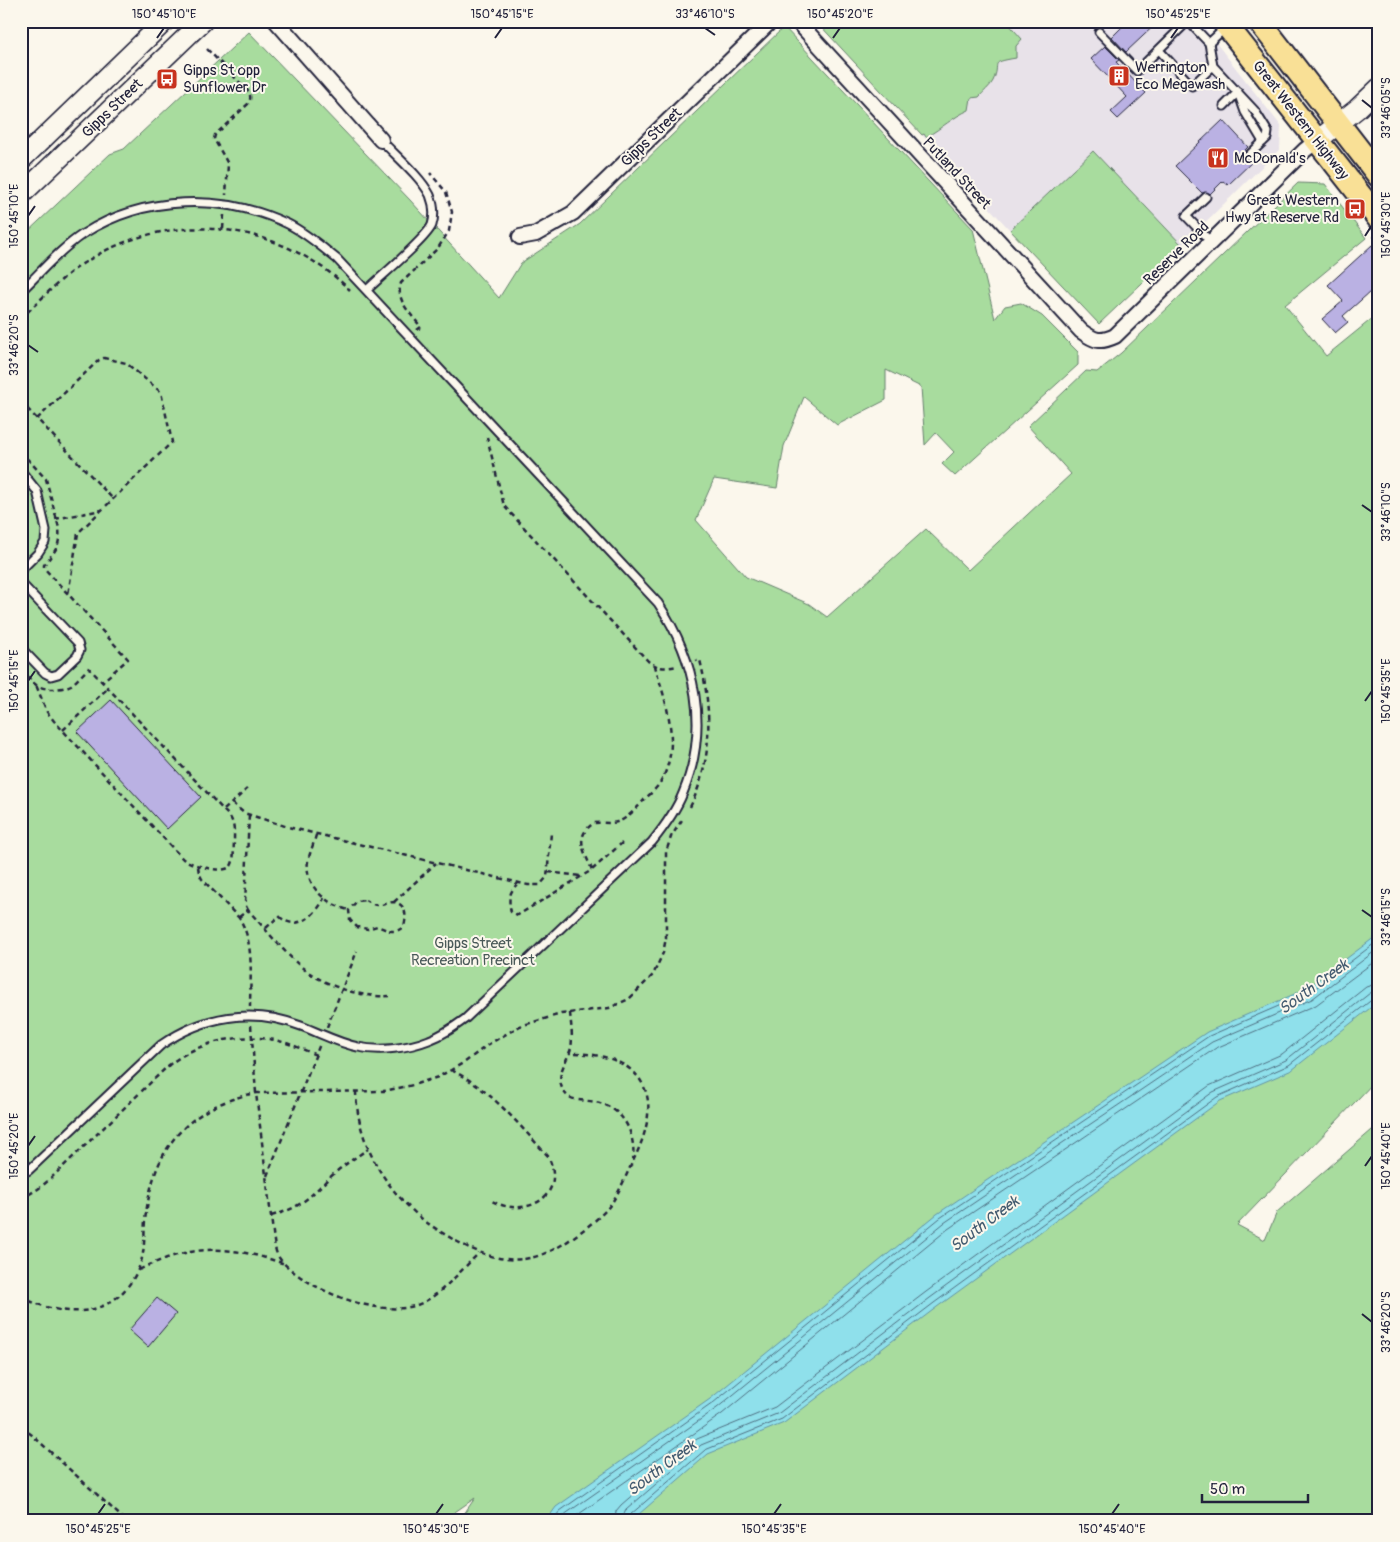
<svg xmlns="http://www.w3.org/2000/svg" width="1400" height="1542" font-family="Pangolin,sans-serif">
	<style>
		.built { fill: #e8e2e9 }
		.green { fill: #a8dc9e; stroke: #657f6c }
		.water { fill: #8fe0eb; stroke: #6394a5 }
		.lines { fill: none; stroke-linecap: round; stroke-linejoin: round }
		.shore { stroke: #4e6e81; stroke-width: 1 }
		.building { fill: #bab1e3; stroke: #22223b }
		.service-casing { stroke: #22223b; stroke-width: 11 }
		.minor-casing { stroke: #22223b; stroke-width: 18 }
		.secondary-casing { stroke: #22223b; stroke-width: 22 }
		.trunk-casing { stroke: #22223b; stroke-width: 26 }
		.path { stroke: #22223b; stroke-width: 2.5; stroke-dasharray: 5 4; stroke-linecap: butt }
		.service { stroke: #fbf7ec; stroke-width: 7 }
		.minor { stroke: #fbf7ec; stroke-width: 14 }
		.secondary { stroke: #fbf7ec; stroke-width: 19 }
		.trunk { stroke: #f9e096; stroke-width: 22 }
		.ticks { fill: none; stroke: #22223b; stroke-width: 2 }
		.labels { text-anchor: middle; stroke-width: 4; stroke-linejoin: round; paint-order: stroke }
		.poi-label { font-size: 15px; fill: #22223b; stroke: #fbf7ec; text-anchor: start }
		.street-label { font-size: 15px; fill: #22223b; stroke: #fbf7ec }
		.park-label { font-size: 15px; fill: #4a5a59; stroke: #fbf7ec }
		.water-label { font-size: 16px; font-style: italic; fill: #435b70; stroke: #fbf7ec }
		.neatline { fill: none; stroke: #22223b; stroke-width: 2 }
		.ticks-label { font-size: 12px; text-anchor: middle; fill: #22223b }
	</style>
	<rect width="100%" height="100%" fill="#fbf7ec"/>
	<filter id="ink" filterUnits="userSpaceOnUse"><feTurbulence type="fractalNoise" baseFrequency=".02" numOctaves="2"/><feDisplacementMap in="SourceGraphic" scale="10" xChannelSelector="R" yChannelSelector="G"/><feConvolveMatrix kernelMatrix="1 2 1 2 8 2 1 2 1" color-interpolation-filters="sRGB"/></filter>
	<g filter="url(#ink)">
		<path class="built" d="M1006 21H1199L1281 126 1280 149 1182 245 1093 151 1010 230 922 135 1022 39Z"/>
		<path class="green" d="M816 21H1006L1022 39 1016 46V58C987 63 1002 62 993 81 990 87 983 92 979 97L971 98 969 110C953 117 942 128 926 137L924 134 922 135Z
			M784 27 973 229 995 319 1005 306 1021 303 1042 316 1078 352V365L955 476 942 464 954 452 936 433 925 445 921 387 886 370V400L837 425 804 397 784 446 777 488 714 479 696 520 746 577 809 604 827 617 926 529 968 570 1071 474 1028 426 1086 371 1097 372 1121 353 1298 183 1325 184 1366 238 1285 305 1326 356 1379 313V1077L1237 1225 1265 1240 1277 1212 1379 1124V1521H459L475 1498 442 1521H21V238L110 154 124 149 249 32 410 200 499 298 521 263 580 224Z
			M1093 151 1182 245 1099 324 1010 230Z"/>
		<path class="water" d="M1379 934V1001L1292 1070 1220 1101 937 1307 784 1423 708 1454 631 1521H546L556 1507 710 1399 937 1214 1207 1032 1306 989Z"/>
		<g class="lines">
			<path class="shore" d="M552 1521 560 1511 713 1403 940 1218 1209 1036 1309 993 1379 940
				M560 1521 564 1515 717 1408 944 1223 1212 1042 1312 999 1379 948
				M569 1521 722 1414 948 1229 1216 1048 1316 1005 1379 958
				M615 1521 616 1511 621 1505 697 1439 775 1407 926 1292 1209 1086 1282 1054 1366 987 1379 983
				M622 1521 623 1516 626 1510 701 1445 779 1413 930 1298 1213 1092 1286 1060 1370 993 1379 991
				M629 1521 630 1515 705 1450 782 1419 934 1303 1217 1097 1289 1065 1374 998 1379 997"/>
		</g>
		<path class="building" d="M1128 21H1159L1126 52 1112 37Z
			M1105 46 1119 60 1116 62 1146 93 1118 119 1111 112 1127 97 1091 59Z
			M1223 120 1248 147 1245 150V158L1248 160 1253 159 1254 160 1228 185 1223 181 1210 194 1205 192 1202 193 1175 166Z
			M1372 245 1379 252V284L1343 316 1348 322 1335 333 1322 319 1343 301 1328 285Z
			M111 700 201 797 167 829 77 732Z
			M157 1298 176 1314 148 1347 129 1330Z"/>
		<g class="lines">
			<g class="service-casing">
				<path id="service" d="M1188 21 1209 43 1225 28
					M1099 32 1137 71 1188 21
					M1209 43 1213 66 1255 111 1268 132 1267 138 1249 155
					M1159 50 1192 86 1213 66
					M1239 95 1245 112 1263 142
					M1224 106 1238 92
					M1206 197 1186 216 1211 242
					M367 290C380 277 426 239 432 225 435 215 434 205 430 195 420 176 396 156 381 140
					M21 291C41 272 60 249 83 234 144 195 223 193 288 224 306 233 322 247 337 259L658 603C696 660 710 728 683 793 676 811 664 827 652 842L465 1019C454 1027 443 1035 429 1040 409 1048 380 1052 358 1047 338 1043 320 1033 301 1026 252 1007 203 1016 161 1045L29 1170 21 1174
					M21 471 37 491 46 530 45 542 38 553 21 570
					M21 583 78 643 80 650 77 656 58 674 51 676 45 673 21 648"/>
			</g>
			<g class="minor-casing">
				<path id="minor" d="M276 21 381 140
					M797 21 1081 331C1095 341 1100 343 1115 336L1305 150 1318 140
					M520 237 536 234 573 213 771 21"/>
			</g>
			<g class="secondary-casing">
				<path id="secondary" d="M1318 140 1357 109 1379 88
					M21 160 165 21
					M21 195 203 21"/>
			</g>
			<g class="trunk-casing">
				<path id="trunk" d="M1223 21 1379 219
					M1259 21 1379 176"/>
			</g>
			<path class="path" d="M207 49 248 91C251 96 251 99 248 104L215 135 214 139 228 164 226 195
				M223 229 224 215
				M1374 236 1379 243
				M21 318C42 299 62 276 87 261 172 208 278 221 350 290
				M417 330 421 327C411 314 395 300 401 283L438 248 449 231 452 212 446 192 430 173
				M21 402 113 499
				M37 419 99 360 104 358 126 363 161 392 172 442 78 533 68 595
				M487 437 504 506 648 661C657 668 665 669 677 666
				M21 452 46 479 59 528C61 547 54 552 44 565V568L128 659 102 682
				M55 519 102 510
				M21 669C26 674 30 680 35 684 44 691 61 690 71 685 77 681 83 673 89 668L230 817C235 825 234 834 234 843 233 850 235 860 231 866 223 875 192 865 183 859L54 721 47 712 36 685
				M63 730 108 688
				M232 803 244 813 288 827 528 885H540L547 877 551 833
				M690 807C713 761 712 709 700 660L696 661
				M224 810 247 789
				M316 835C314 843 310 852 308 861 304 886 327 905 349 910
				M198 867 199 873 202 879 239 918C255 942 250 979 250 1007
				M592 870C585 852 573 837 594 823 601 822 610 824 617 822 626 820 638 807 644 800 649 795 656 789 660 783 682 746 666 703 655 666
				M548 872 580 876
				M518 883C509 893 508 898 511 912L518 915 592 870 622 843
				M365 900C369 902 373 905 377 905 383 906 388 902 394 902 406 904 407 916 404 926 396 935 387 930 377 926L368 929 357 927 350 920 349 910 357 901Z
				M394 902 436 863
				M248 910 245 904 249 814
				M239 917 248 910C265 928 288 958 308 972 330 987 362 998 389 996
				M266 928 279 916C295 933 317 915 324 898
				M570 1013C571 1024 573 1037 571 1048 567 1062 556 1073 562 1088 568 1103 582 1099 595 1102 623 1107 636 1133 633 1160
				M251 1025 256 1093 274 1241C275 1248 276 1254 280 1259 305 1289 376 1317 414 1306 438 1299 461 1270 479 1253
				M327 1027 357 951
				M451 1070C491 1089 518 1124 548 1156 568 1197 525 1220 490 1200
				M356 1091C357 1142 383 1186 421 1218 432 1227 444 1234 456 1241 501 1266 533 1267 575 1236 586 1228 598 1219 607 1209 618 1196 625 1178 632 1163 643 1142 655 1110 644 1087 632 1059 596 1053 569 1053
				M267 1176 320 1044
				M21 1199 38 1189 48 1181 169 1065C199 1041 242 1032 279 1041 292 1044 304 1050 316 1055
				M271 1216C309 1206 314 1189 342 1167 350 1161 359 1155 368 1149
				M139 1270C193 1243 229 1245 285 1264
				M21 1297C54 1313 92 1320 121 1294 131 1284 139 1271 142 1258 145 1245 144 1232 145 1220 148 1198 153 1173 164 1154 183 1119 218 1100 256 1093L384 1091 413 1085 438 1077 451 1070 465 1062 489 1044 520 1026 561 1014 609 1008 629 999 653 975 663 953 666 938V852L671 837 682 820
				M21 1427 32 1435 126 1521"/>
			<use href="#service" class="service"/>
			<use href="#minor" class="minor"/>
			<use href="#secondary" class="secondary"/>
			<use href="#trunk" class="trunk"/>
		</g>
	</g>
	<path class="ticks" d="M705 28 715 35M157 38 164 28M495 38 502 28M833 38 840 28M1171 38 1178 28M1362 100 1372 108M28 216 35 206M1365 236 1372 225M28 345 38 352M1362 505 1372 512M28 681 35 671M1365 701 1372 691M1362 910 1372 917M28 1146 35 1136M1365 1166 1372 1156M1362 1314 1372 1322M98 1514 105 1504M436 1514 443 1504M774 1514 781 1504M1112 1514 1119 1504"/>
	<defs>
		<g id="building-square" transform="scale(1.125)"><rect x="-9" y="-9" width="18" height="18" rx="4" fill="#c8321e" stroke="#fbf7ec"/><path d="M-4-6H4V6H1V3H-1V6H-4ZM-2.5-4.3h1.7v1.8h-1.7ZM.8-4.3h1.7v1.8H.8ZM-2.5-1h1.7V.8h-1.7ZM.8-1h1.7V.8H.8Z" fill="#fff"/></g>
		<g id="bus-square" transform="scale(1.125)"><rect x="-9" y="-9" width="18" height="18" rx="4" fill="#c8321e" stroke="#fbf7ec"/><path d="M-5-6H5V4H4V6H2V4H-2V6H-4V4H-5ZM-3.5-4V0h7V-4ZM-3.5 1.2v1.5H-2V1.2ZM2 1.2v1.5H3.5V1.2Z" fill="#fff"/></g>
		<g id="restaurant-square" transform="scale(1.125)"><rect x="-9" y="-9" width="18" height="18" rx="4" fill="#c8321e" stroke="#fbf7ec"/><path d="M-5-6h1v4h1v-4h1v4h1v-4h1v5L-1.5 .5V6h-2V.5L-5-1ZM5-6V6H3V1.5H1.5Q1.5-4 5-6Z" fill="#fff"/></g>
	</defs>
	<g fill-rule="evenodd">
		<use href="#building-square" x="1119" y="76"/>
		<use href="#bus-square" x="167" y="79"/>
		<use href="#restaurant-square" x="1218" y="158"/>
		<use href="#bus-square" x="1355" y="209"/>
	</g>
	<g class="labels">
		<g class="poi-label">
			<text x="1135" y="72">Werrington<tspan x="1135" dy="17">Eco Megawash</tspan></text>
			<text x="183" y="75">Gipps St opp<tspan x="183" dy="17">Sunflower Dr</tspan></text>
			<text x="1234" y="163">McDonald's</text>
			<text x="1339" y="205" text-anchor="end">Great Western<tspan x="1339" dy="17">Hwy at Reserve Rd</tspan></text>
		</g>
		<g class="street-label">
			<text transform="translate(112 108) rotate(-44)" y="5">Gipps Street</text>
			<text transform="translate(1301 120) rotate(52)" y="5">Great Western Highway</text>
			<text transform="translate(651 137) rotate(-44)" y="5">Gipps Street</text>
			<text transform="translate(957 173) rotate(47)" y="5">Putland Street</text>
			<text transform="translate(1176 253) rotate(-44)" y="5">Reserve Road</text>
		</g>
		<g class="park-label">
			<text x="473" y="948">Gipps Street<tspan x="473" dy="17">Recreation Precinct</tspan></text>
		</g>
		<g class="water-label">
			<text transform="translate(1313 986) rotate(-36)" y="6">South Creek</text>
			<text transform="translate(984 1223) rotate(-37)" y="6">South Creek</text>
			<text transform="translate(661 1467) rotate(-37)" y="6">South Creek</text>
		</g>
	</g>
	<rect width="1400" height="1542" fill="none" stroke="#fbf7ec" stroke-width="55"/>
	<path d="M1202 1494v8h106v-8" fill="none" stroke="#22223b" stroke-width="2.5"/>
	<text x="1210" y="1494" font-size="15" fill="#22223b" stroke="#fbf7ec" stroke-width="4" paint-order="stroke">50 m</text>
	<rect x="28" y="28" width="1344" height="1486" class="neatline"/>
	<g class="ticks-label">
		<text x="164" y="18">150°45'10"E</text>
		<text x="502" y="18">150°45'15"E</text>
		<text x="705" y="18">33°46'10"S</text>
		<text x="840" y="18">150°45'20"E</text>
		<text x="1178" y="18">150°45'25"E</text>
		<text transform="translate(1386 108) rotate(-90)" y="4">33°46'05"S</text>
		<text transform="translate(14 216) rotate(-90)" y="4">150°45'10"E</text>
		<text transform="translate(1386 225) rotate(-90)" y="4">150°45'30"E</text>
		<text transform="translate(14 345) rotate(-90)" y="4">33°46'20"S</text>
		<text transform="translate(1386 512) rotate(-90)" y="4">33°46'10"S</text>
		<text transform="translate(14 681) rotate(-90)" y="4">150°45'15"E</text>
		<text transform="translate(1386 691) rotate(-90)" y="4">150°45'35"E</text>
		<text transform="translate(1386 917) rotate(-90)" y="4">33°46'15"S</text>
		<text transform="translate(14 1146) rotate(-90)" y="4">150°45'20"E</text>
		<text transform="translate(1386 1156) rotate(-90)" y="4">150°45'40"E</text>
		<text transform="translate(1386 1322) rotate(-90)" y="4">33°46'20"S</text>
		<text x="98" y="1533">150°45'25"E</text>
		<text x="436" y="1533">150°45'30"E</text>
		<text x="774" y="1533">150°45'35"E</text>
		<text x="1112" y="1533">150°45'40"E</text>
	</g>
</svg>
